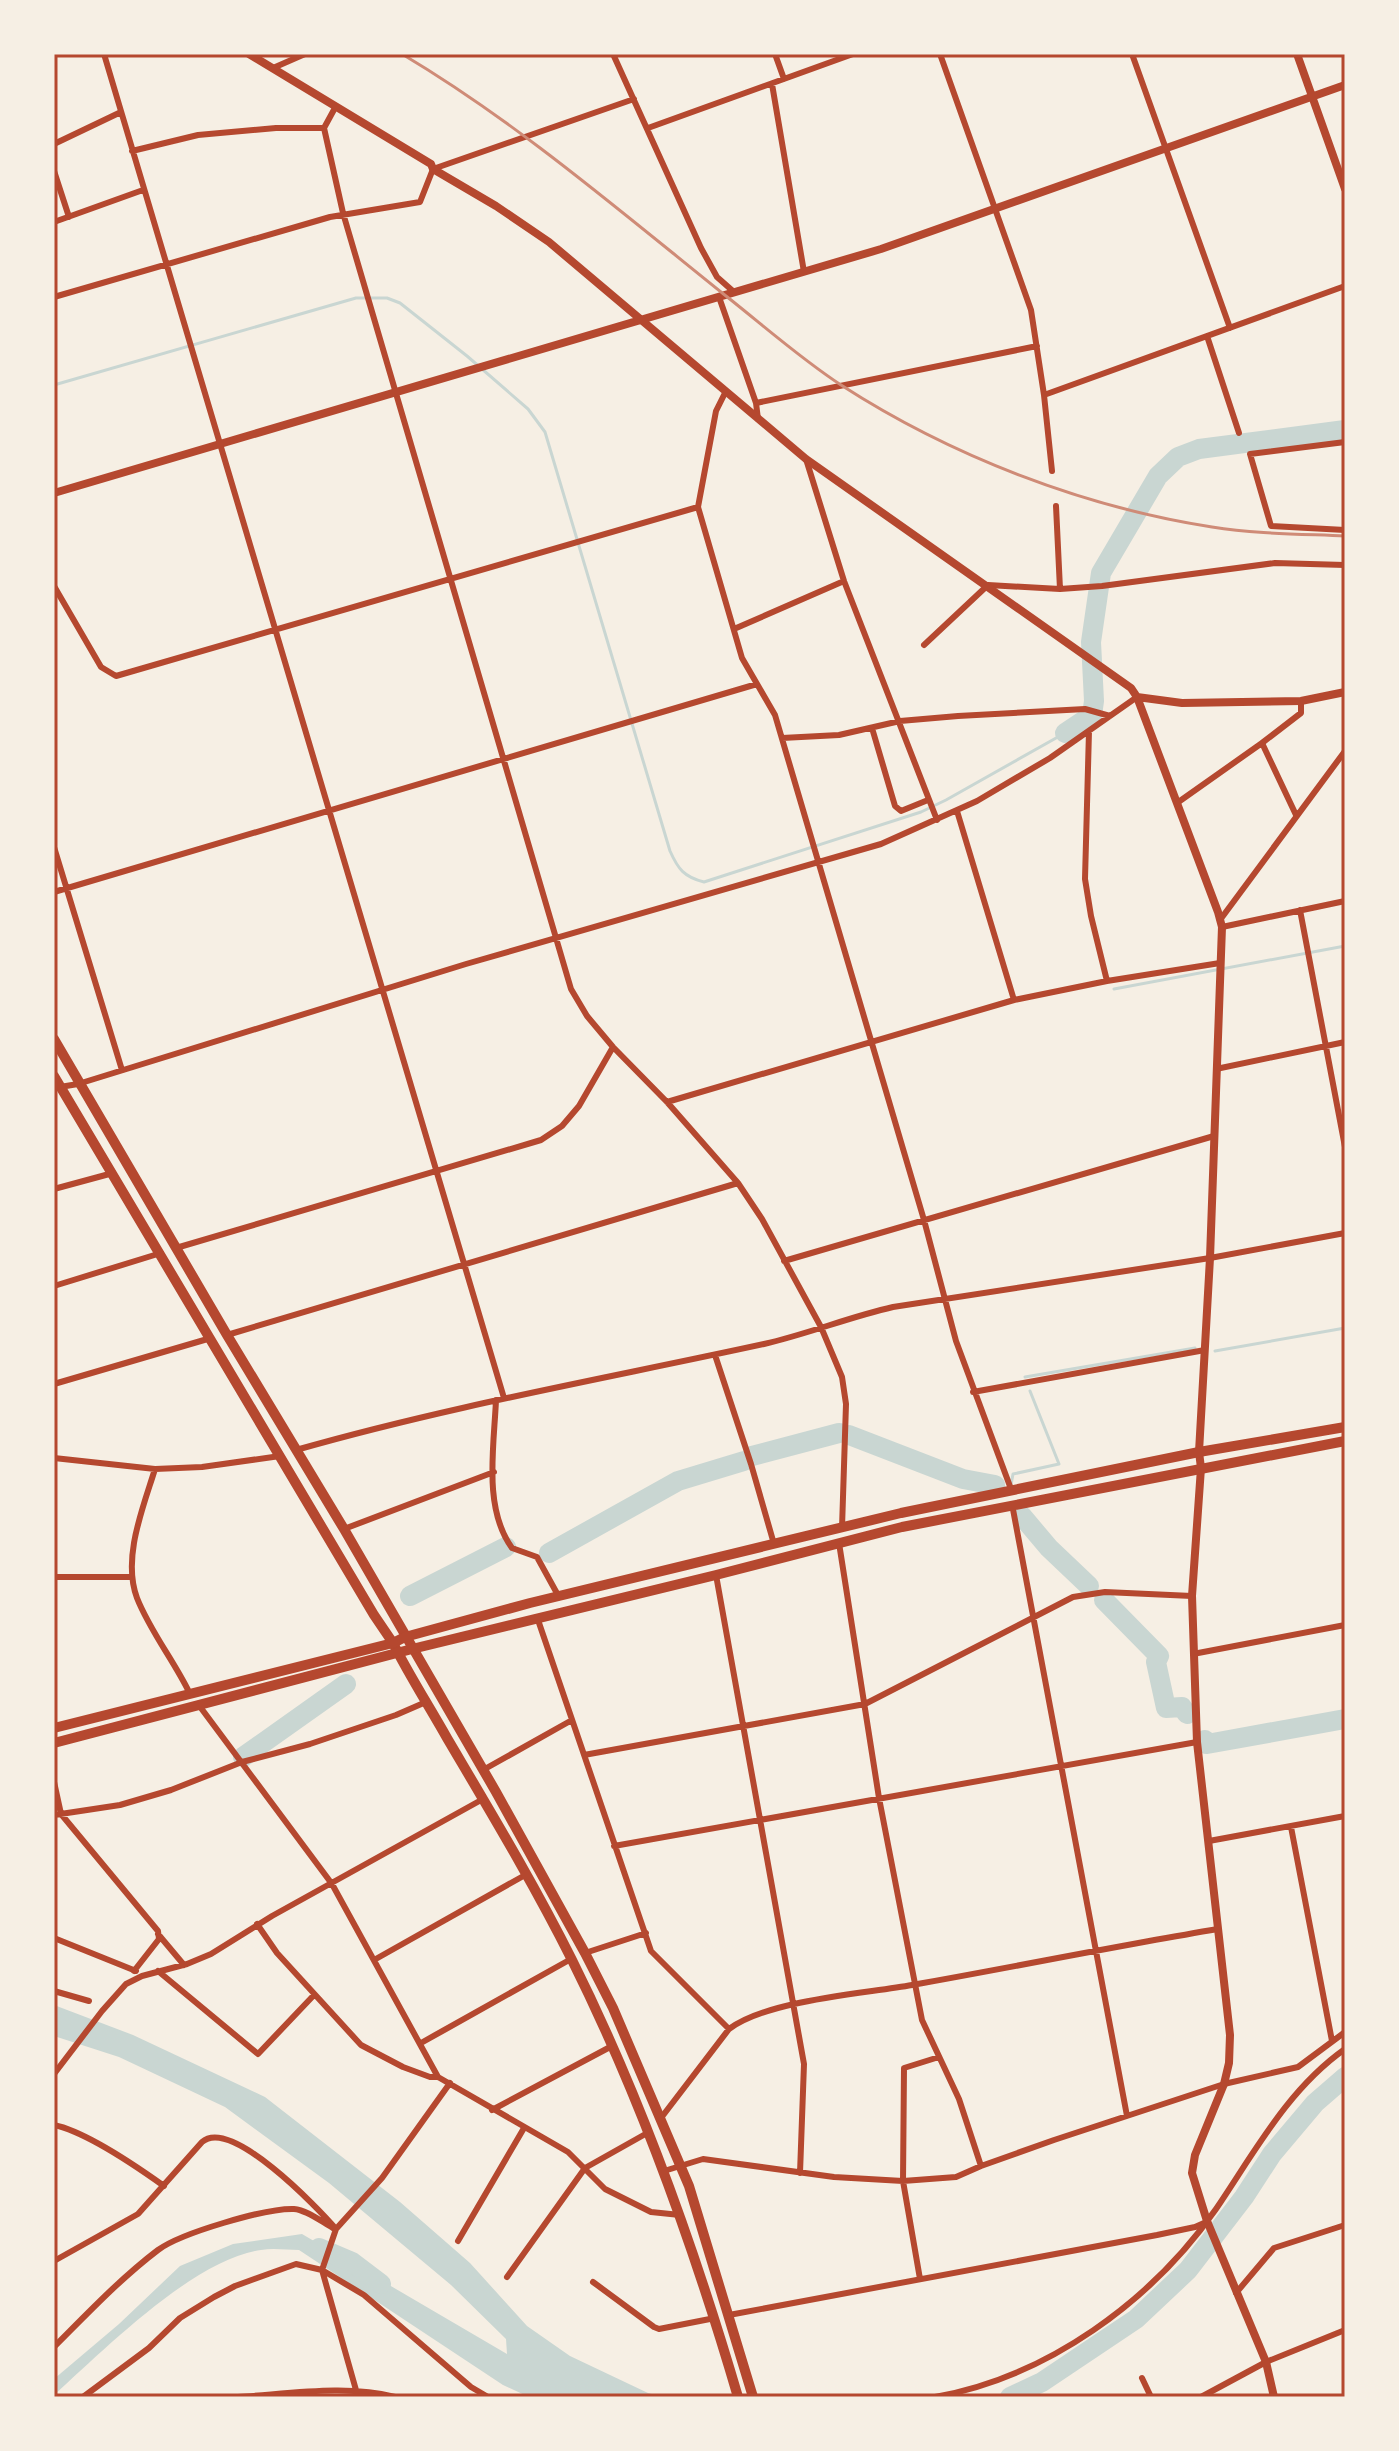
<svg xmlns="http://www.w3.org/2000/svg" width="1399" height="2451" font-family="'IBM Plex Sans',sans-serif">
	<style>
		.water { fill: #c9d6d2 }
		.lines { fill: none; stroke-linecap: round; stroke-linejoin: round }
		.stream { stroke: #c9d6d2; stroke-width: 3 }
		.river { stroke: #c9d6d2; stroke-width: 20 }
		.minor { stroke: #b5482f; stroke-width: 6 }
		.tertiary { stroke: #b5482f; stroke-width: 8 }
		.primary { stroke: #b5482f; stroke-width: 10 }
		.trunk { stroke: #b5482f; stroke-width: 10 }
		.rail { stroke: #cf8b77; stroke-width: 3 }
		.neatline { fill: none; stroke: #b5482f; stroke-width: 3 }
	</style>
	<rect width="100%" height="100%" fill="#f6efe4"/>
	<path class="water" d="M54 2005 133 2035 265 2097 400 2202 470 2263 527 2326 570 2356 648 2393 663 2397H529L503 2385 299 2250C287 2250 273 2248 261 2250 194 2259 104 2350 54 2395V2379L119 2324 180 2266 233 2244 302 2234 507 2354 506 2339 451 2285 329 2183 225 2107 119 2057 54 2036Z"/>
	<g class="lines">
		<path class="stream" d="M54 385 356 298H387L400 303 467 356 528 409 545 432 670 851C678 869 684 877 704 882L921 812 946 800 1065 733
			M1114 989 1345 946
			M1215 1351 1345 1328
			M1025 1377 1195 1348
			M1011 1485 1013 1474 1059 1464 1030 1391"/>
		<path class="river" d="M1065 733 1092 715 1094 701 1091 642 1101 573 1158 476 1178 457 1199 449 1345 430
			M849 1435 963 1479 995 1485
			M752 1456 839 1433
			M1022 1516 1049 1548 1089 1586
			M549 1553 678 1481 744 1461
			M410 1596 506 1547
			M1104 1600 1159 1656 1156 1662 1166 1708 1182 1707 1187 1714
			M1205 1740 1207 1744 1345 1719
			M243 1757 346 1684
			M319 2248 352 2262 381 2284
			M1010 2397 1042 2382 1136 2319 1188 2270 1244 2197 1272 2154 1315 2103 1345 2077"/>
		<path class="minor" d="M104 54 504 1398
			M613 54 701 248 717 277 734 292
			M775 54 784 79
			M940 54 1031 310 1044 395 1345 286
			M1132 54 1230 328
			M273 68 305 54
			M772 84 804 272
			M336 106 324 128 343 213 571 989 587 1016 613 1047 667 1102 738 1183 762 1219 821 1327 842 1377 846 1404 842 1528
			M648 128 853 54
			M54 144 121 112
			M132 151 198 135 276 128H324
			M54 171 69 217
			M54 222 143 190
			M54 297 330 217 420 202 433 169 634 99
			M719 297 756 403 758 419
			M1207 336 1239 433
			M725 393 716 411 698 507 742 658 775 715 924 1220 956 1341 1011 1489
			M1044 395 1052 471
			M756 403 1037 346
			M1345 442 1250 454 1271 526 1345 530
			M806 459 844 581 937 820
			M1056 506 1060 589
			M54 586 101 667 116 676 698 507
			M734 629 844 581
			M924 645 988 585 1060 589 1102 586 1275 563 1345 565
			M872 728 895 806 901 811 928 800
			M1089 731 1085 879 1091 916 1107 981
			M782 738 839 735 900 721 958 716 1085 709 1110 716
			M1177 803 1262 743
			M957 811 1014 1000
			M1296 815 1262 743 1301 713V701
			M54 847 122 1070
			M54 892 757 684
			M1300 910 1345 1147
			M1220 920 1345 751
			M1222 927 1345 901
			M1216 1069 1345 1042
			M54 1088 78 1084 466 964 881 844 977 801 1050 758 1137 697
			M667 1102 1014 1000 1107 981 1220 963
			M54 1189 113 1173
			M176 1248 541 1140 562 1126 579 1106 613 1047
			M784 1261 1214 1136
			M54 1286 161 1253
			M227 1335 738 1183
			M715 1355 751 1464 774 1544
			M54 1384 211 1338
			M973 1392 1205 1350
			M496 1400C494 1447 483 1508 512 1548L537 1557 559 1597
			M296 1450C450 1406 608 1378 764 1344 808 1334 849 1317 893 1307L1210 1258 1345 1233
			M54 1458 155 1469 202 1467 280 1456
			M155 1469C143 1508 122 1558 137 1598 150 1631 174 1661 189 1692
			M1012 1504 1127 2116
			M344 1529 494 1472
			M839 1543 879 1798 922 2020 959 2099 981 2166
			M716 1575 804 2064 800 2173
			M54 1577H132
			M537 1617 651 1951 729 2029
			M1193 1654 1345 1625
			M198 1704 332 1884 438 2077
			M584 1755 865 1704 1073 1597 1105 1592 1192 1596
			M483 1770 572 1720
			M54 1782 61 1814 158 1931 159 1939 134 1971
			M54 1815 120 1805 171 1790 242 1762 310 1744 396 1715 426 1702
			M1291 1827 1332 2041
			M1209 1841 1345 1816
			M614 1846 1197 1742
			M257 1924 277 1953 361 2045 403 2067 430 2077H438L568 2152 605 2189 651 2212 680 2215
			M158 1934 184 1965
			M54 1938 136 1971
			M585 1953 646 1933
			M374 1960 527 1874
			M158 1971 258 2054 314 1995
			M54 1991 89 2001
			M421 2043 571 1959
			M54 2074 102 2011 126 1984 142 1976 187 1964 211 1954 272 1916 483 1799
			M492 2110 612 2046
			M661 2118 729 2029C768 2000 862 1994 912 1985 1014 1967 1116 1946 1218 1929
			M54 2125C87 2132 136 2166 164 2186
			M664 2171 703 2159 834 2177 903 2181 956 2177 981 2166 1054 2140 1224 2084 1298 2067 1345 2032
			M458 2241 524 2128
			M54 2261 138 2214 202 2142C231 2117 317 2207 336 2229
			M507 2277 585 2168 649 2132
			M920 2279 903 2181 904 2068 939 2057
			M593 2282 654 2327 659 2329 715 2318
			M1236 2293 1274 2248 1345 2225
			M729 2315 1157 2235 1195 2227 1204 2223
			M54 2347C87 2314 121 2278 158 2250 181 2233 266 2208 294 2209 307 2210 322 2222 333 2228
			M1142 2378 1151 2397
			M83 2397 149 2348 180 2318 214 2297 235 2286 296 2264 322 2270 364 2295 471 2387 488 2397
			M238 2397C287 2394 348 2384 395 2397
			M358 2397 322 2270 336 2229 382 2178 450 2083
			M935 2397C1047 2377 1151 2302 1216 2209 1254 2153 1288 2089 1345 2049
			M1201 2397 1266 2362 1345 2330"/>
		<path class="tertiary" d="M249 54 431 164 433 169 496 206 549 242 806 459 1131 688 1137 697 1182 703 1301 701 1345 692
			M1297 54 1345 189
			M54 493 881 249 1345 85
			M1137 697 1218 912 1222 927 1210 1258 1199 1452 1201 1468 1192 1596 1197 1742 1230 2035 1229 2063 1224 2084 1195 2155 1192 2173 1207 2221 1266 2362 1274 2397"/>
		<path class="primary" d="M54 1039 227 1335 344 1529 496 1792 585 1953 613 2008 689 2186 753 2397
			M54 1076 374 1615 393 1643C409 1675 429 1706 447 1738 490 1811 534 1884 572 1960 642 2100 694 2247 738 2397"/>
		<path class="trunk" d="M54 1728 393 1643 405 1637 530 1603 901 1513 1199 1452 1345 1427
			M54 1743 412 1649 716 1575 902 1527 1345 1441"/>
		<path class="rail" d="M402 54C518 123 621 212 726 296 764 326 801 359 841 385 951 456 1083 507 1212 527 1256 534 1301 534 1345 536"/>
	</g>
	<rect width="1399" height="2451" fill="none" stroke="#f6efe4" stroke-width="112"/>
	<rect x="56" y="56" width="1287" height="2339" class="neatline"/>
</svg>
